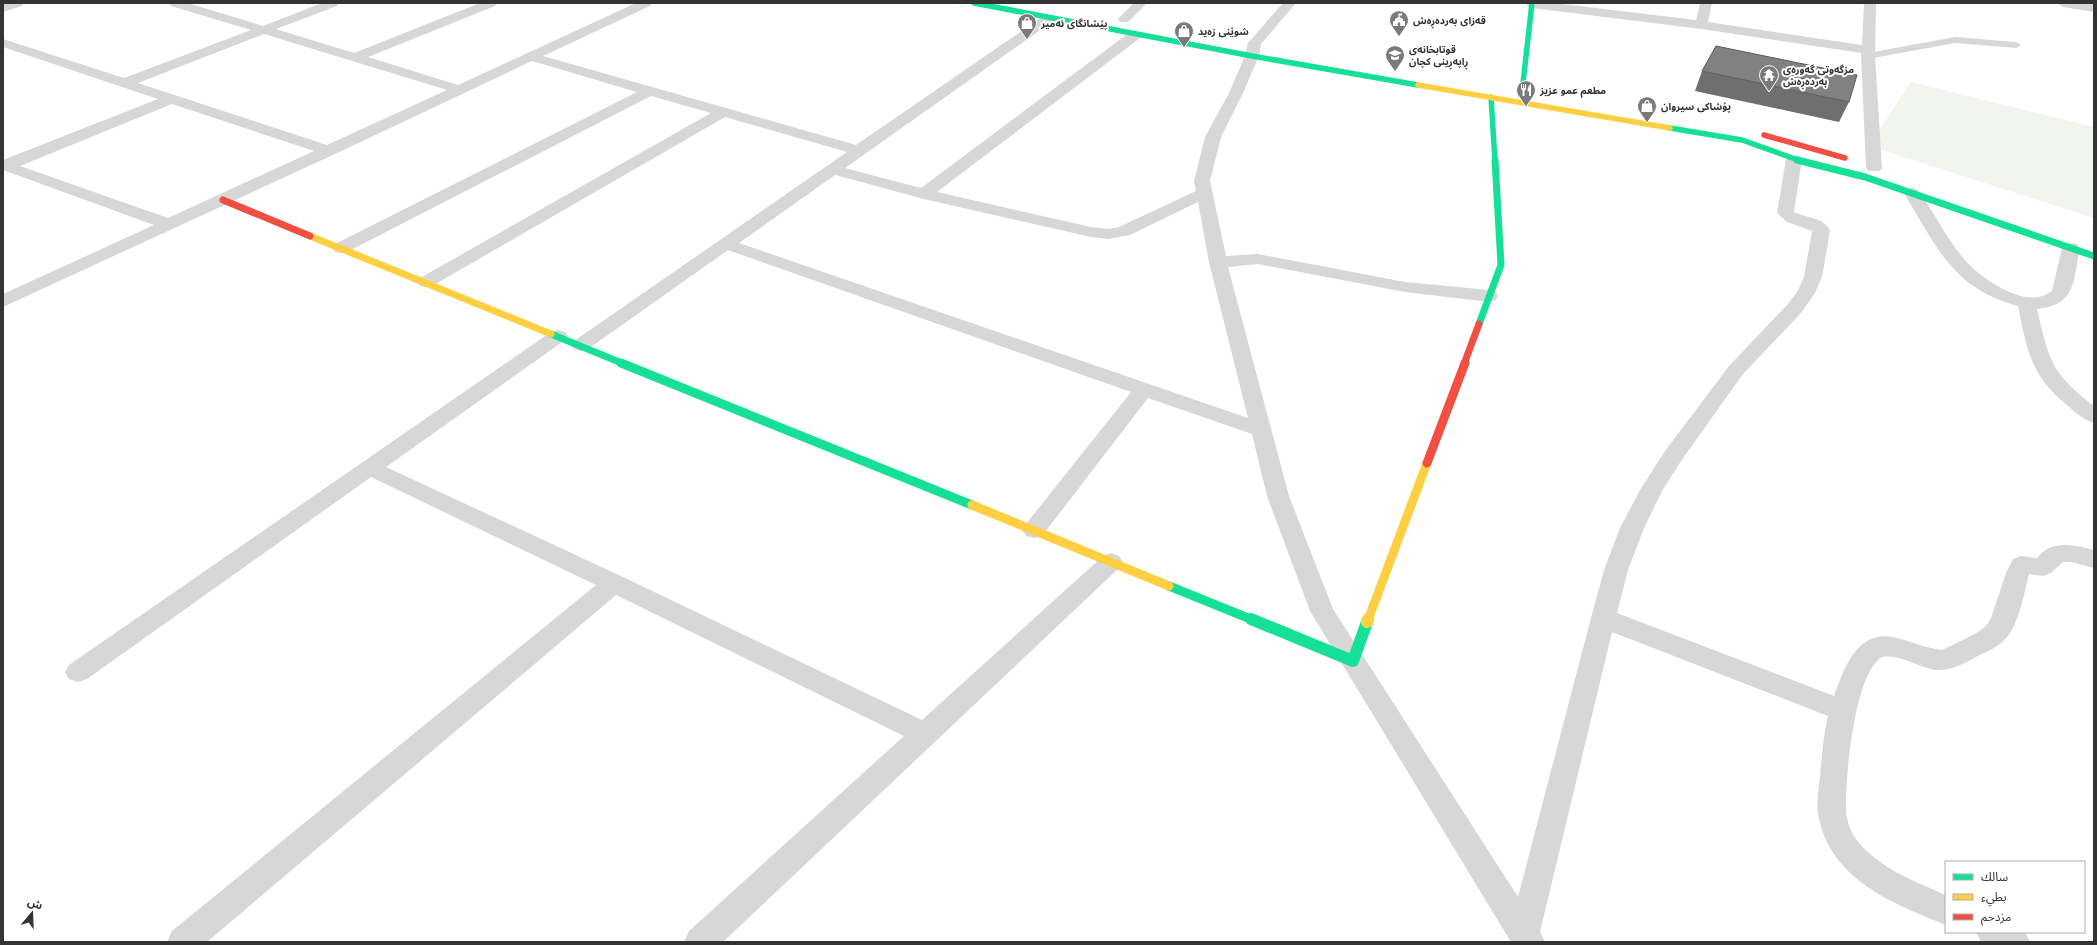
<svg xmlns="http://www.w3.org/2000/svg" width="2097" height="945" font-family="Quicksand,'Noto Sans Arabic',sans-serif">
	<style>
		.green { fill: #f1f5ed }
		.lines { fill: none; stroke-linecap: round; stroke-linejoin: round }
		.lane { fill: #d7d7d7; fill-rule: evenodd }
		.street { fill: #d7d7d7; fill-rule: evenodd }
		.fast-far3 { stroke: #16e098; stroke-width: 5.5 }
		.fast-far2 { stroke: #16e098; stroke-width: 7 }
		.fast-far1 { stroke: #16e098; stroke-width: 9 }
		.fast { stroke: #16e098; stroke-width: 12 }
		.slow-far3 { stroke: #ffcf43; stroke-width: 5.5 }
		.slow-far2 { stroke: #ffcf43; stroke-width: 7 }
		.slow-far1 { stroke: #ffcf43; stroke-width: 9 }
		.slow { stroke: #ffcf43; stroke-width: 12 }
		.jam-far2 { stroke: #f24e42; stroke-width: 5.5 }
		.jam-far1 { stroke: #f24e42; stroke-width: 7 }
		.jam { stroke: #f24e42; stroke-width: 9 }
		.wall { fill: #6f6f6f }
		.building { fill: #818181; stroke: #5a5a5a }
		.labels { text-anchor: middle; stroke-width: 4; stroke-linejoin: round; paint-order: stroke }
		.far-poi-label { font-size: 10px; font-weight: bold; fill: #333; stroke: #fff; text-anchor: start }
	</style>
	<rect width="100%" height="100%" fill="#fff"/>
	<path class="green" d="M1911 82 2094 127V218L1869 146Z"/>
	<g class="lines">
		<path class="lane" d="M1955 37 2016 42 2021 45 2016 48 1955 43 1868 59 1863 56 1868 53Z"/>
		<path class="street" d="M6 3H24L22 6 3 12V4Z
			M169 3H188L263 26 322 3H339L337 6 276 29 354 53 480 3H497L495 6 368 57 458 85 636 3H652L650 6 543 56 856 145 1045 15H1053L1055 18 1053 21 845 168 921 188 1130 32H1140L1142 35 1140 38 937 192 1091 227 1108 229 1119 227 1196 191 1194 181 1205 137 1229 93 1245 56 1248 43 1283 3H1296L1261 44 1259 56 1243 93 1221 137 1210 181 1226 256 1258 254 1405 282 1489 290 1496 292 1498 296 1496 300 1489 302 1405 292 1258 264 1228 267 1289 496 1333 609 1518 897 1591 618 1604 570 1620 528 1640 490 1665 451 1729 366 1787 305 1797 292 1804 277 1812 231 1787 222 1777 213 1786 159 1788 156H1800L1802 159 1794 212C1805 218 1825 217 1830 231L1822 277 1815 293 1801 313 1743 374 1681 461 1662 491 1644 528 1628 570 1617 613 1834 696C1845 666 1858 628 1897 638 1912 642 1926 648 1942 650L1975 634 1986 626 1991 618 2006 573 2013 559 2021 556 2037 558C2052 539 2074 545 2094 550V568L2071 562H2063L2051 573 2043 576 2029 574C2023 597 2019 629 2000 644 1992 650 1983 653 1976 657 1964 664 1950 671 1935 670 1918 667 1900 654 1882 657 1854 673 1845 779 1846 811 1847 820 1850 832 1856 839 1878 868 1914 881 1946 895V925C1891 903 1828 878 1818 813 1816 802 1819 788 1820 777 1822 757 1823 736 1828 716L1612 632 1540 932 1545 942H1511L1310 611 1267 496 1252 434 1148 398 1042 536 1034 538 1026 536 1022 530 1026 524 1131 392 728 250 588 349 581 351 574 349 571 345 574 341 847 152 725 117 432 286 426 287 420 286 417 282 420 278 711 113 651 96 347 252 341 253 335 252 332 248 335 244 637 92 532 61 335 154 3 307V294L154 225 3 170V160L158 99 3 47V39L124 78 251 30 171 6ZM264 34 447 90 327 145 138 83ZM172 104 314 151 168 218 20 166ZM835 175 924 199 1091 237 1108 239 1130 235 1198 202 1209 262 1248 418 739 243Z
			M1134 3H1147L1128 22H1120L1118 19Z
			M1526 3H1554L1696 20 1700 3H1712L1708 22 1862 45 1864 3H1876L1875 56 1882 168 1880 171H1868L1866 168 1861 53 1701 29 1532 8 1528 7Z
			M2057 3 2094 4V12L2063 7Z
			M1912 188 1918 190C1949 234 1958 270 2012 293 2027 299 2040 300 2052 291L2062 248 2065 244 2071 243 2077 244 2080 248C2073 280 2077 305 2037 309 2049 360 2051 373 2094 406V423C2084 420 2076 413 2068 406 2031 376 2027 351 2018 306 1953 289 1936 246 1904 193L1906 190Z
			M558 330 565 332 568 336 565 340 386 467 623 577 922 720 1103 556 1111 553 1119 556 1123 562 1119 568 723 942H684L689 931 904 736 616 595 207 942H167L172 931 596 585 371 477 87 679 78 682 69 679 65 672 69 665 551 332Z
			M1976 932H2025L2030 942H1981Z"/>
		<path class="fast-far3" d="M974 3 1252 56 1418 85
			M1522 92 1532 3
			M1491 97 1495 161
			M1670 128 1742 140 1801 161"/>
		<path class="fast-far2" d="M1797 160 1865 177 2094 256
			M1479 324 1501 265 1495 160
			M551 334 624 364"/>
		<path class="fast-far1" d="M621 363 972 505
			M1169 586 1253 620"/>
		<path class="fast" d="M1251 619 1353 661 1367 622"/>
		<path class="slow-far3" d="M1418 85 1670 128"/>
		<path class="slow-far2" d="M310 236 551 334"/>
		<path class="slow-far1" d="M972 505 1169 586
			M1368 620 1427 463"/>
		<path class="slow" d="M1367 622 1368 619"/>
		<path class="jam-far2" d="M1764 135 1845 158"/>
		<path class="jam-far1" d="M223 200 310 236
			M1464 364 1479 324"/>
		<path class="jam" d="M1427 463 1465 363"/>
	</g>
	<path class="wall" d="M1702 71 1849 102 1839 122 1695 91Z"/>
	<path class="building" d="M1716 46 1857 75 1849 102 1702 71Z"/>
	<defs>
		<g id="civic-pin" transform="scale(1)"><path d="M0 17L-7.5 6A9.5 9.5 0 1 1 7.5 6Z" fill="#7a7a7a" stroke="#fff"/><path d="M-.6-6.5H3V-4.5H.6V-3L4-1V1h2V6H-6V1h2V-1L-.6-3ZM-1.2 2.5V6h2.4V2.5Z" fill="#fff"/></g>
		<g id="shop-pin" transform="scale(1)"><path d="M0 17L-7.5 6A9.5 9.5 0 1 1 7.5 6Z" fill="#7a7a7a" stroke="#fff"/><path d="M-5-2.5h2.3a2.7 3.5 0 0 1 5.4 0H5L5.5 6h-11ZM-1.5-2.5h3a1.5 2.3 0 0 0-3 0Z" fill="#fff"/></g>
		<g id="school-pin" transform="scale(1)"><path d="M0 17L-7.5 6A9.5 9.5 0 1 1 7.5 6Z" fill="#7a7a7a" stroke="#fff"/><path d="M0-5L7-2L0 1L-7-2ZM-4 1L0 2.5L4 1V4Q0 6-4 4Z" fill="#fff"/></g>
		<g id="temple-pin" transform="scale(1)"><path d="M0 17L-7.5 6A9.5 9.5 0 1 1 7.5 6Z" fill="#7a7a7a" stroke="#fff"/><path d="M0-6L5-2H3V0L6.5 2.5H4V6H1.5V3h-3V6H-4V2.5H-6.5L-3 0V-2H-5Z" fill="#fff"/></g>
		<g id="restaurant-pin" transform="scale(1)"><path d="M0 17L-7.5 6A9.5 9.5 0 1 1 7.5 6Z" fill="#7a7a7a" stroke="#fff"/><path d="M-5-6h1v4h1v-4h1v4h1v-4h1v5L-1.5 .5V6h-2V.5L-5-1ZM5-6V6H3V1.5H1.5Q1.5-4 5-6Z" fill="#fff"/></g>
	</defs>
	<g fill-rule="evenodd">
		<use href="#civic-pin" x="1399" y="20"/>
		<use href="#shop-pin" x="1027" y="23"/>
		<use href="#shop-pin" x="1184" y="31"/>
		<use href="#school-pin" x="1395" y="55"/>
		<use href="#temple-pin" x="1769" y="75"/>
		<use href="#restaurant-pin" x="1526" y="90"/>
		<use href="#shop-pin" x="1647" y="106"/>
	</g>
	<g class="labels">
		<g class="far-poi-label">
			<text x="1413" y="24">قەزای بەردەڕەش</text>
			<text x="1041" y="27">پێشانگای ئەمیر</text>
			<text x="1198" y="35">شوێنی زەید</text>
			<text x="1409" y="53">قوتابخانەی<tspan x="1409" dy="12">ڕاپەڕینی کچان</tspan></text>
			<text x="1783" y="73">مزگەوتی گەورەی<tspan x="1783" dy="12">بەردەڕەش</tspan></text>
			<text x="1540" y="94">مطعم عمو عزيز</text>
			<text x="1661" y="110">پۆشاکی سیروان</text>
		</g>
	</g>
	<rect width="2097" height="945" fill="none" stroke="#333333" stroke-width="8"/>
	<rect x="1945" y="861" width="140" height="72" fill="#ffffff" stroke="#adadad"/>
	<rect x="1953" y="874" width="20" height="6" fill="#16e098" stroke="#adadad"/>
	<text x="1981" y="881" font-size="12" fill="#333333">سالك</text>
	<rect x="1953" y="894" width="20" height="6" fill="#ffcf43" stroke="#adadad"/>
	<text x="1981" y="901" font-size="12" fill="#333333">بطيء</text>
	<rect x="1953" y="914" width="20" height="6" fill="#f24e42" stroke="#adadad"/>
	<text x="1981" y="921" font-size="12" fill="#333333">مزدحم</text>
	<g transform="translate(32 913) rotate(19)" stroke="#ffffff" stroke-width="3" paint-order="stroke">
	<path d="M0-3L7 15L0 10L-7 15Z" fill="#333333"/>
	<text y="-6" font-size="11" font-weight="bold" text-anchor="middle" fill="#333333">ش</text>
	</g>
</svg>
